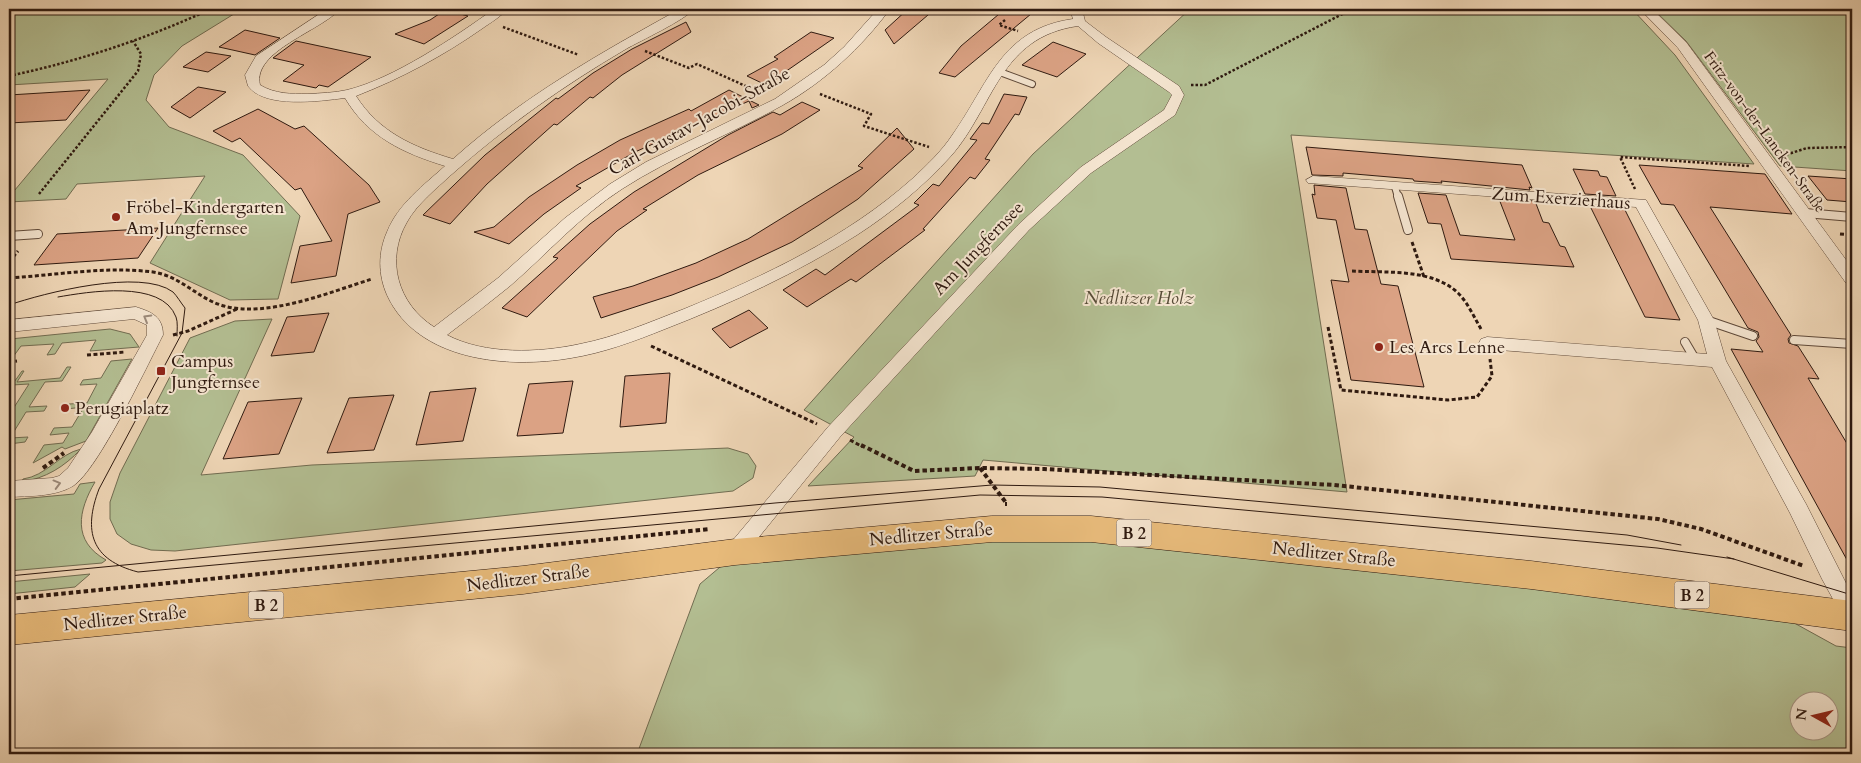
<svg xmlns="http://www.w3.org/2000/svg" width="1861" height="763" font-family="Cardo,serif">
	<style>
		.green { fill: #b3be92; stroke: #716c51; fill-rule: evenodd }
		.building { fill: #dba284; stroke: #2f1a10 }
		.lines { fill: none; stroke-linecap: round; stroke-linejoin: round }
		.lane-far1-casing { stroke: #5f4939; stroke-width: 8 }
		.lane-casing { stroke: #5f4939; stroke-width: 10 }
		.street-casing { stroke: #5f4939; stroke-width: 1 }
		.primary-casing { stroke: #2f1a10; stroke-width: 1 }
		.path-far2 { stroke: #2f1a10; stroke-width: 2.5; stroke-dasharray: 2.5 2; stroke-linecap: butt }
		.path-far1 { stroke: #2f1a10; stroke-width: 3; stroke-dasharray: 4 2.5; stroke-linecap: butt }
		.path { stroke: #2f1a10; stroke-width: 4; stroke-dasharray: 4.5 3; stroke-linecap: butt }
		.lane-far1 { stroke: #f4e4cf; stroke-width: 6 }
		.lane { stroke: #f4e4cf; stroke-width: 8 }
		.street { fill: #f4e4cf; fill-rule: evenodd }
		.primary { fill: #e7ba7a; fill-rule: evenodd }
		.tram { stroke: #2f1a10; stroke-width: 1 }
		.oneway { stroke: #9b8979 }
		.poi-dot { fill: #8f2418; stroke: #f4e4cf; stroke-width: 2 }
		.labels { text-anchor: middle; stroke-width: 4; stroke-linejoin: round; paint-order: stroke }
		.far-street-label { font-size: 15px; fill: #2f1a10; stroke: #f4e4cf }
		.shield { fill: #f4e4cf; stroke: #6a5749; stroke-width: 1 }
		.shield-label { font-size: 16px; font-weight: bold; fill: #2f1a10 }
		.street-label { font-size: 18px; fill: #2f1a10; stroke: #f4e4cf }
		.poi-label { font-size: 18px; fill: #2f1a10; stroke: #f4e4cf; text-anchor: start }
		.park-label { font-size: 18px; font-style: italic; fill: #574b37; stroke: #f4e4cf }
	</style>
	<rect width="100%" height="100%" fill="#eed5b5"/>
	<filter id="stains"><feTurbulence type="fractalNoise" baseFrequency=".004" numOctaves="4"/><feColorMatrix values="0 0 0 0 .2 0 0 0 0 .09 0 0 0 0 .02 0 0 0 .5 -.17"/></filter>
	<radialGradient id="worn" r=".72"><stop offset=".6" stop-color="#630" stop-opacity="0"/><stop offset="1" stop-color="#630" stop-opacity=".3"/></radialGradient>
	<path class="green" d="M9 9H242L182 46 154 75 146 100 169 127 243 155 300 216 278 299 230 300 150 263 205 176 77 184 66 199 9 202V197L108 79 9 85Z
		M1190 9H1632L1675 55 1754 164 1291 135 1347 492 983 460 975 476 808 486 854 437 804 410 1033 154Z
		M1653 9H1852V171L1780 166 1686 41Z
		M272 319 201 475 312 465 728 448 748 454 756 466 753 478 733 491 175 551 151 550 131 544 117 534 110 519V502L120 473 190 338 235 321Z
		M110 329 130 334 139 347 90 351 96 340 62 343 55 354 47 355 54 344 21 346 13 357 9 358 10 339Z
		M132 359 86 441 65 449 62 447 33 463 44 445 63 443 69 433 50 435 54 428 72 427 84 407 66 409 69 404 87 403 97 384 80 385 83 380 101 378 111 361Z
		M67 367H71L62 381 45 382 29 407 47 406 44 411 26 412 10 438 28 437 25 442 9 444V409H13L29 384 12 385 22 371H24L17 382 60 378Z
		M81 449C64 467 46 478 22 482L23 479C46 476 59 454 81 449Z
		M95 482C78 511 72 541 106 560L102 563 9 571V500L74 494 80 484Z
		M991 536 1095 537 1787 619 1836 646 1852 648V754H637L700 584 726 562ZM1798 700H1828V730H1798Z
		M90 574 75 587 9 594V582Z"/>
	<path class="building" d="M908 9H935L894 44 885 30Z
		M1005 9H1037L955 77 939 73 961 46Z
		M445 10 468 16 424 44 395 34 430 20Z
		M686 22 691 32 622 75 593 98 590 97 557 125 554 124 487 184 450 224 423 215 485 155 556 98 558 99 593 73 632 49Z
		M245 30 280 38 255 55 219 47Z
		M811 32 834 38 785 72 787 73 766 85 747 76 778 59 774 57Z
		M296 41 371 57 328 87 319 85 316 88 283 81 304 65 273 58Z
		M1053 42 1086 54 1057 77 1022 65Z
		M206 52 231 56 208 72 183 67Z
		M198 87 226 92 190 118 171 107Z
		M90 90 66 120 9 123V95Z
		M729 90 759 105 752 108 749 101 635 152 576 186 581 188 544 214 509 244 474 232 494 227 529 197 577 165 620 140 689 109 691 111Z
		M1004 94 1027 97 1019 115 1015 114 985 159 990 160 975 179 970 177 923 229 925 230 856 282 851 279 807 307 783 290 816 269 825 275 919 205 914 203 933 184 939 186 977 140 970 139 982 123 989 124Z
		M802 102 820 110 782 134 698 175 643 209 647 210 617 231 527 317 502 308 558 258 553 257 590 224 634 192 728 135 773 112 780 115Z
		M258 109 295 129 304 126 369 185 380 202 348 214 336 276 291 283 300 246 332 241 301 188 295 190 240 138 232 142 213 131Z
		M897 128 914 149 858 199 819 225 792 242 718 277 672 295 601 318 593 297 633 286 696 263 748 239 863 168 858 166Z
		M1306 147 1522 165 1532 188 1529 187 1530 190 1441 181 1442 183 1414 181 1413 179 1343 173V176L1312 175Z
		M1639 165 1765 174 1792 214 1710 207 1791 335 1788 339 1789 343 1798 346 1819 379 1808 378 1852 452V569L1731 349 1763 352 1756 341 1759 337 1758 332 1748 328 1674 205 1661 204Z
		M1573 169 1598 171 1600 176 1607 177 1616 196 1585 194Z
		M1808 176 1852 179V202L1827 200Z
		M1314 185 1346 188 1355 229 1367 230 1381 284 1398 286 1424 387 1351 380 1331 280 1349 282 1336 220 1317 218 1312 194 1315 195Z
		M1418 193 1446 195 1460 235 1515 240 1499 199 1535 201 1543 222 1549 223 1560 246 1565 247 1574 267 1451 259 1441 224 1428 223Z
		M1590 206 1622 208 1625 210 1680 320 1645 317Z
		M158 228 138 258 34 265 57 234Z
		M749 310 768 328 730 348 712 329Z
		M329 313 314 352 271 356 287 317Z
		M670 373 666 423 620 427 625 376Z
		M573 381 563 433 517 436 529 384Z
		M476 388 463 441 416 445 430 392Z
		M394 395 374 450 327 453 349 398Z
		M302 398 279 454 223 459 248 402Z"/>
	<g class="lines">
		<g class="lane-far1-casing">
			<path id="lane-far1" d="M997 71 1032 84
				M1395 187 1398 197"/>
		</g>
		<g class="lane-casing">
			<path id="lane" d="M1398 196 1408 230
				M1805 213 1852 217
				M9 236 38 234
				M1706 320 1753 336
				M1794 340 1852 344
				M1685 342 1695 359"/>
		</g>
		<g class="street-casing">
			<path id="street" d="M327 9H340C321 31 252 51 260 85 275 94 291 94 308 94 321 93 334 93 347 90 393 79 455 37 494 9H507C502 16 490 23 483 28 443 56 402 78 356 96 379 132 413 147 453 159 521 98 600 53 680 9H694C685 20 640 41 626 49 563 86 505 127 451 175 436 189 417 204 407 222 385 260 398 304 434 327L498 278 565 218 610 184 646 162 775 99 824 65 844 47 878 9H890C862 47 824 82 783 105 730 135 673 156 622 189 580 216 547 254 510 286 489 303 468 319 447 335 485 355 539 353 580 344 616 337 650 322 684 309 765 276 847 237 912 179 927 165 942 151 953 134 989 83 1001 29 1073 19L1070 9H1082L1085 21 1106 37 1179 86 1184 95 1175 115 1091 173 1029 230 840 437 742 558 735 561 728 558 725 552 728 546 828 427 1019 224 1081 167 1164 110 1172 95 1169 92 1098 43 1078 26C999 37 994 107 951 156 924 186 891 213 857 235 797 273 732 303 665 329 635 341 603 353 571 358 508 369 417 361 387 295 378 275 378 252 387 232 398 204 424 185 445 166 403 153 368 137 345 98 320 101 265 109 248 86L245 75 256 56Z
				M1640 9H1652L1686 42 1852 268V284L1846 283 1678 48Z
				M1313 176 1646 200 1714 320 1726 361 1806 504 1852 595V623L1845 621 1822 579 1790 513 1712 367 1487 349 1481 347 1479 343 1481 339 1487 337 1707 354 1698 320 1636 207 1308 183 1306 180Z
				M136 307C152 312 163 317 163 335 147 366 98 470 73 486 55 497 28 496 9 497V481L52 478 59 476 68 468 92 432 147 335V325L134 319 9 332V320Z"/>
		</g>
		<g class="primary-casing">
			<path id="primary" d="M992 516H1091L1531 561 1852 601V631L1531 589 1091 542H992L735 565 523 594 9 645V615L523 566 735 539Z"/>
		</g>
		<path class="path-far2" d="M9 10 13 9
			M1005 20 999 25 1018 31
			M503 27 579 55
			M645 51 689 68 697 64 761 93
			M9 76C79 61 146 39 211 9
			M1191 85H1205L1352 9
			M820 94 871 114 864 126 929 147
			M1782 156 1807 148 1852 147
			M1635 189 1620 157 1749 166
			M39 194 138 71 141 54 133 41"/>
		<path class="path-far1" d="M1840 234 1852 235
			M1412 242 1424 277
			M9 262 18 251
			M1352 271C1385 273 1432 268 1458 293 1468 303 1474 317 1481 329
			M9 278C56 275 106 266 153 272 181 276 198 299 224 306 268 318 330 292 372 279
			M1328 327 1341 390 1448 400 1477 397 1492 376 1490 359
			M173 335 188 331 237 309
			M651 346 817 424
			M87 355 125 352
			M9 362 17 361
			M850 440 863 447"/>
		<path class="path" d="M861 445 914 471 980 468 1044 469 1334 485 1658 519 1701 529 1804 566
			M43 468 64 453
			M980 468 1007 504H1005
			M9 599 710 529"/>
		<use href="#lane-far1" class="lane-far1"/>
		<use href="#lane" class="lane"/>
		<use href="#street" class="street"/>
		<use href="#primary" class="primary"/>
		<path class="tram" d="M58 297C87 292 162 279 176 317 178 322 177 330 177 336
			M9 305C44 293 141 268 173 292 177 296 181 303 185 308L182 333 99 489C83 531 91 560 138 572L980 495 1102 497 1657 548 1734 559
			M1727 557 1852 595
			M9 576 775 503 992 485 1100 487 1627 535 1681 545"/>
	</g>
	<defs><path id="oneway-chevron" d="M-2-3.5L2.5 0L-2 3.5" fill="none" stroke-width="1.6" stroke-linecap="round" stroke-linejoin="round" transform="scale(1.25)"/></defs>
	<g class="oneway">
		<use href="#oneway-chevron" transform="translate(147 318) rotate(-150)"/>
		<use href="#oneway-chevron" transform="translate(57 484) rotate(-15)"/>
	</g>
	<g class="poi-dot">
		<circle cx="116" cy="217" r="5"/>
		<circle cx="1379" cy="347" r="5"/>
		<rect x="156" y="366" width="10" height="10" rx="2.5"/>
		<circle cx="65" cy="408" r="5"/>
	</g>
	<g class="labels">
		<g class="far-street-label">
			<text transform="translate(1765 132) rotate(54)" y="5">Fritz-von-der-Lancken-Straße</text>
		</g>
		<g class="shield">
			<rect x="1116.5" y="519.5" width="35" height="27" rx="4"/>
			<rect x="1674.5" y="581.5" width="35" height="27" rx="4"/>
			<rect x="248.5" y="591.5" width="35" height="27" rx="4"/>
		</g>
		<g class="shield-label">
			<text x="1134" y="539">B 2</text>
			<text x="1692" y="601">B 2</text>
			<text x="266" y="611">B 2</text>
		</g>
		<g class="street-label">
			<text transform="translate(699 121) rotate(-29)" y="6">Carl-Gustav-Jacobi-Straße</text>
			<text transform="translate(1561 198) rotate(4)" y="6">Zum Exerzierhaus</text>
			<text transform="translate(978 248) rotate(-46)" y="6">Am Jungfernsee</text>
			<text transform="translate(931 534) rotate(-5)" y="6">Nedlitzer Straße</text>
			<text transform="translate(1334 554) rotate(6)" y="6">Nedlitzer Straße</text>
			<text transform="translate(528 578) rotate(-7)" y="6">Nedlitzer Straße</text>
			<text transform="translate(125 618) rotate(-6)" y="6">Nedlitzer Straße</text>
		</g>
		<g class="poi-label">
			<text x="126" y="213">Fröbel-Kindergarten<tspan x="126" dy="21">Am Jungfernsee</tspan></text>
			<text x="1389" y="353">Les Arcs Lenne</text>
			<text x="171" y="367">Campus<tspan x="171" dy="21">Jungfernsee</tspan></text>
			<text x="75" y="414">Perugiaplatz</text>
		</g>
		<g class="park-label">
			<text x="1139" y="304">Nedlitzer Holz</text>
		</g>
	</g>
	<rect width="1861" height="763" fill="none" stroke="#eed5b5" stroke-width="30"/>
	<rect x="10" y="10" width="1841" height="743" fill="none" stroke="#2f1a10" stroke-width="2.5"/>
	<rect x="15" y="15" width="1831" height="733" fill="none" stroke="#2f1a10"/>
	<g transform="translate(1814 716) rotate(278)"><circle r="24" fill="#f4e4cf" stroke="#a59383"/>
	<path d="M0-4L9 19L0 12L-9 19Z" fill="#8f2418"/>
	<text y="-8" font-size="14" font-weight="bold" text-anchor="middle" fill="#2f1a10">N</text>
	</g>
	<rect width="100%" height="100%" filter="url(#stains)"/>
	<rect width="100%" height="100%" fill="url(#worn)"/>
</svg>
